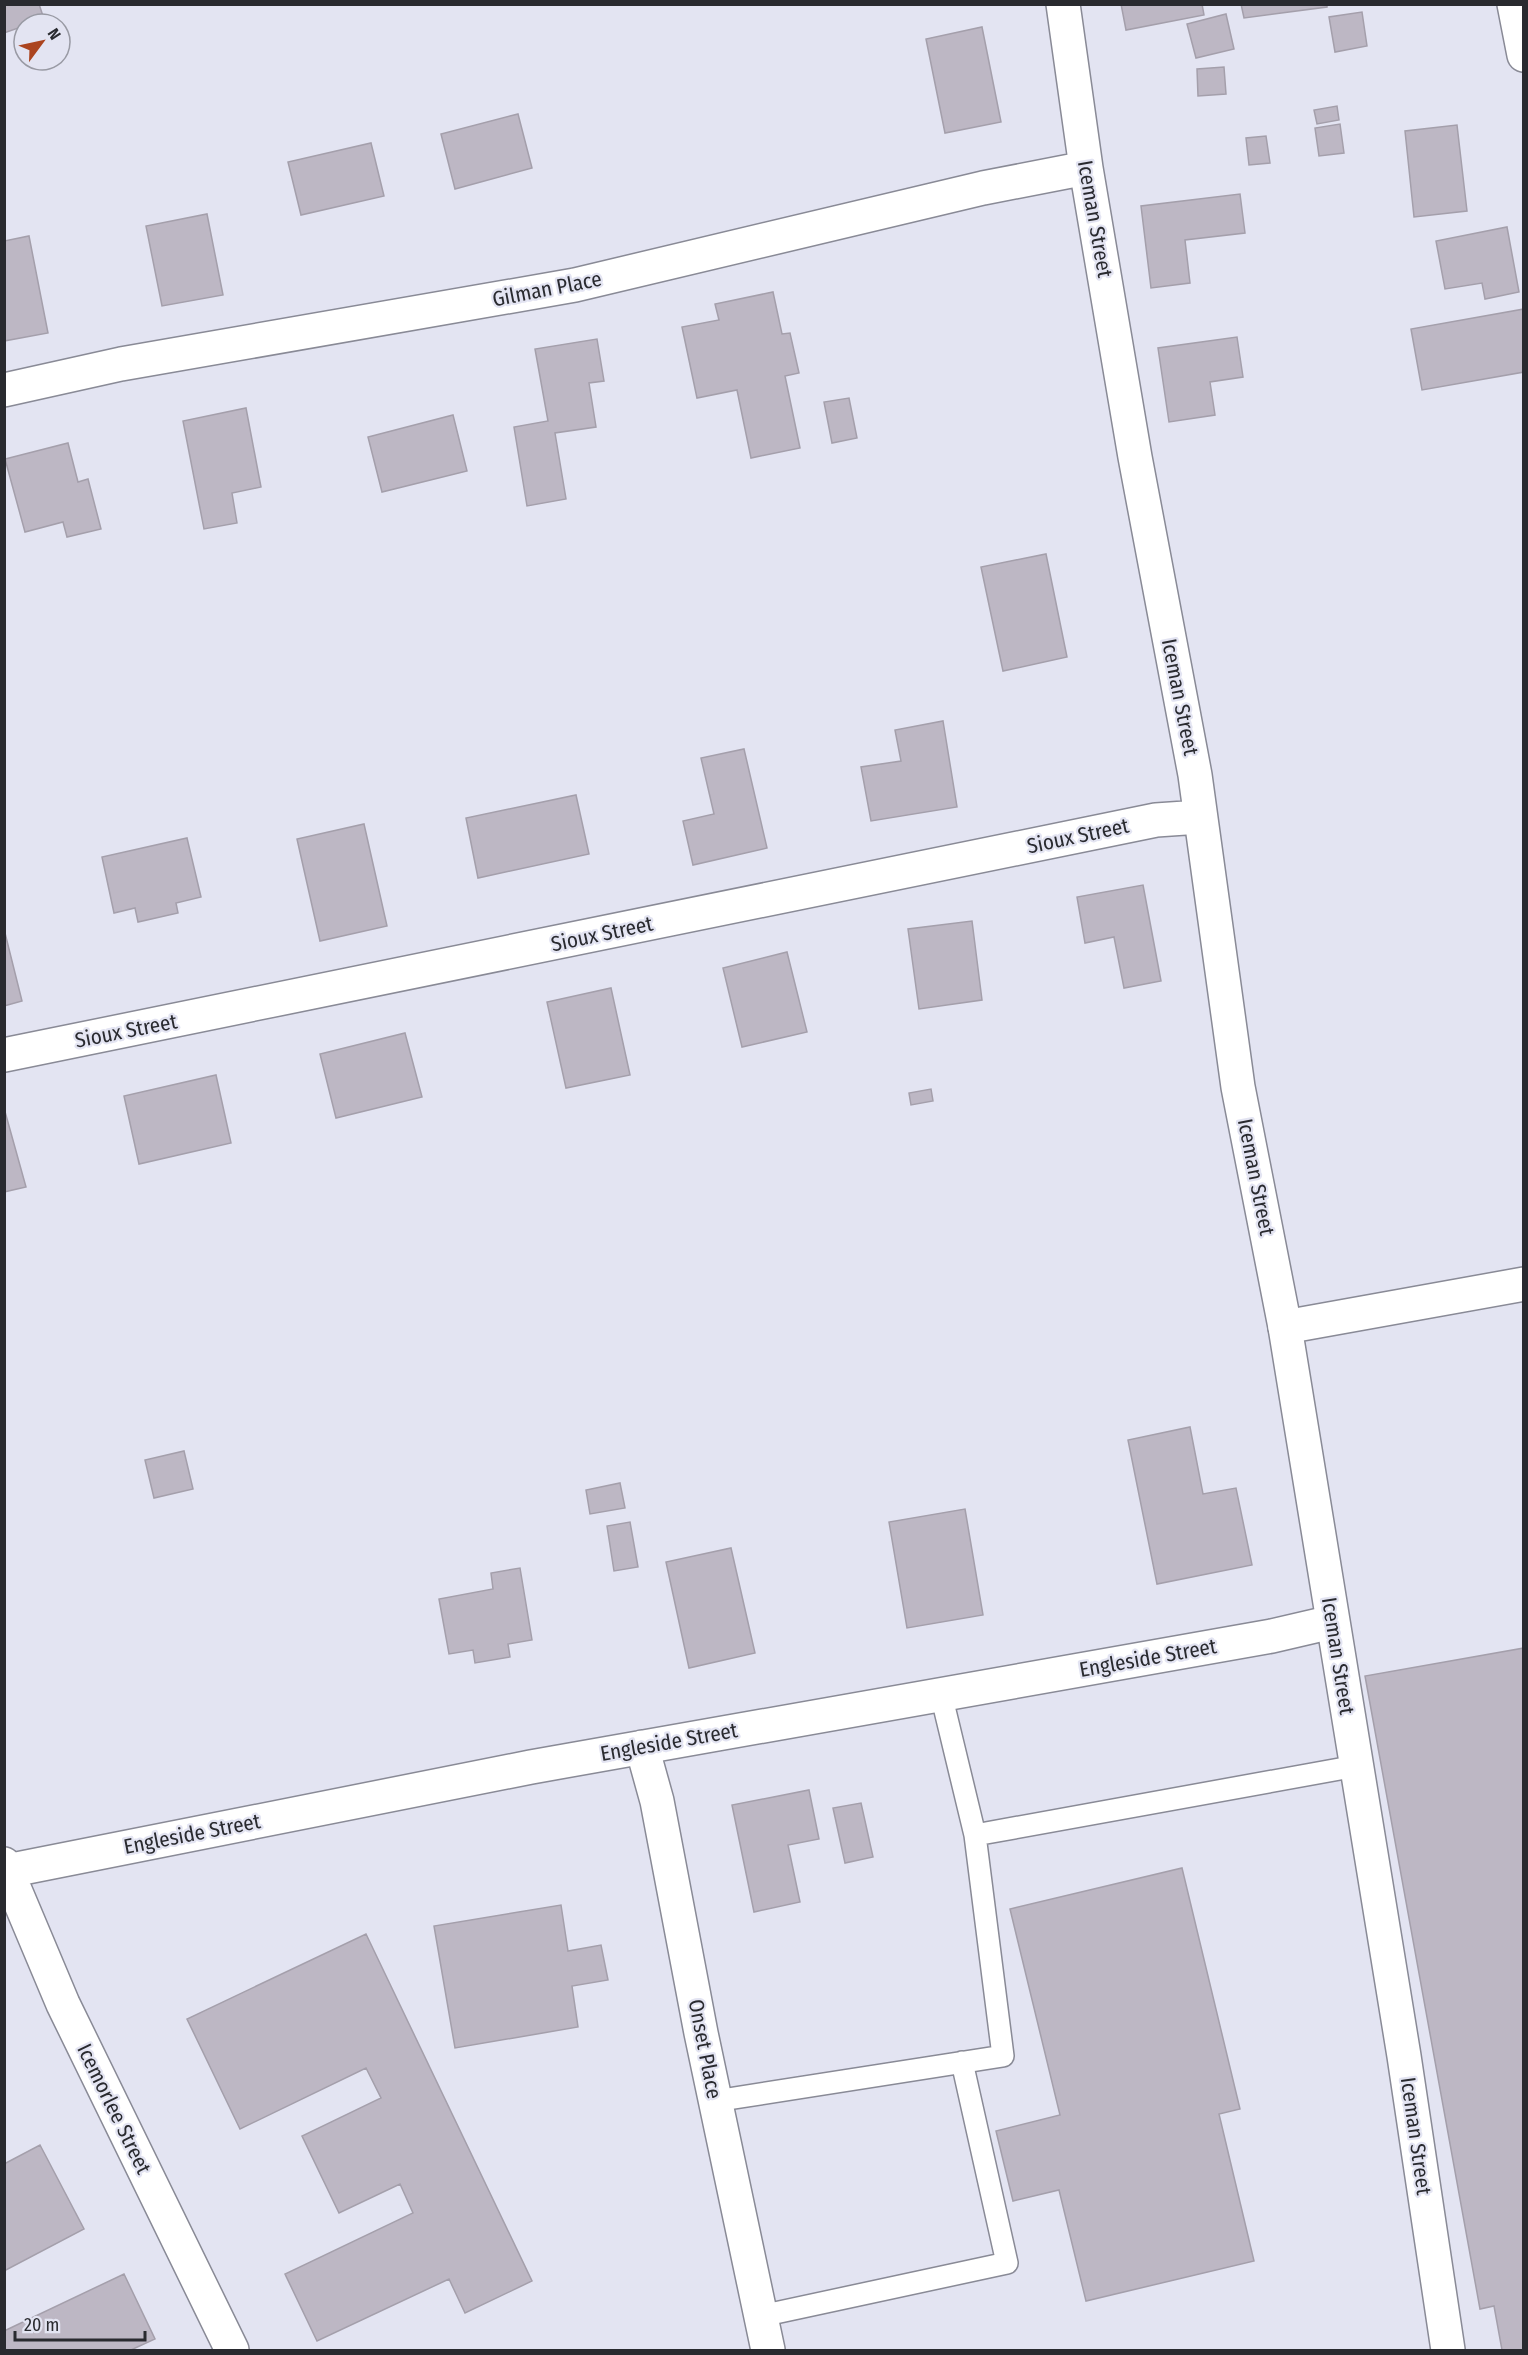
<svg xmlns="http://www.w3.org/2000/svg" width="1528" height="2355" font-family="'Fira Sans Condensed',sans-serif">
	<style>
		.building { fill: #bdb7c4; stroke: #a49fab; stroke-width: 1.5 }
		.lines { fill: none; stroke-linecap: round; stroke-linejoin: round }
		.service-casing { stroke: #898a96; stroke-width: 24 }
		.minor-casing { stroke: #898a96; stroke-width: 36 }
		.secondary-casing { stroke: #898a96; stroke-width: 36 }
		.service { stroke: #fff; stroke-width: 21 }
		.minor { stroke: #fff; stroke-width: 33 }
		.secondary { stroke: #fff; stroke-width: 33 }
		.labels { text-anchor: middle; stroke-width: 4.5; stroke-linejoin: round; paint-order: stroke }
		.street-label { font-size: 21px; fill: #292a2f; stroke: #e3e4f2 }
	</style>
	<rect width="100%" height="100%" fill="#e3e4f2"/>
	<path class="building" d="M4 4H39L44 19 4 33Z
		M1121 4H1202L1204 15 1126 30Z
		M1241 4H1327V7L1244 18Z
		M1362 12 1367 46 1335 52 1329 17Z
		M1226 14 1234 49 1196 58 1187 24Z
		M982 27 1001 122 945 133 926 39Z
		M1224 67 1226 94 1198 96 1197 69Z
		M1337 106 1339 120 1317 124 1314 110Z
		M518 114 532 168 455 189 441 134Z
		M1340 124 1344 153 1319 156 1315 128Z
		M1457 125 1467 211 1414 217 1405 131Z
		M1266 136 1270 163 1249 165 1246 138Z
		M371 143 384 196 301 215 288 162Z
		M1240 194 1245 233 1185 240 1190 283 1151 288 1141 206Z
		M207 214 223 295 162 306 146 226Z
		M1507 227 1519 292 1485 299 1482 283 1445 289 1436 241Z
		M29 236 48 333 4 341V241Z
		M773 292 782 334 790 333 799 373 785 376 800 448 751 458 737 390 697 398 682 327 719 320 715 304Z
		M1524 309V372L1422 390 1411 329Z
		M1237 337 1243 377 1210 382 1215 415 1169 422 1158 348Z
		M597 339 604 381 589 383 596 427 555 433 566 499 527 506 514 427 548 421 535 349Z
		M849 398 857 438 832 443 824 402Z
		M246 408 261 487 232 493 237 523 204 529 183 421Z
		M453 415 467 471 382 492 368 437Z
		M68 443 78 482 88 479 101 529 67 537 63 522 25 532 5 459Z
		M1046 554 1067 657 1003 671 981 567Z
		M943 721 957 807 871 821 861 767 901 761 895 730Z
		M744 749 767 848 693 865 683 821 714 814 701 758Z
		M576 795 589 854 478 878 466 818Z
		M364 824 387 926 320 941 297 839Z
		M187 838 201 897 176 903 178 913 138 922 135 908 114 913 102 857Z
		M1143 885 1161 981 1124 988 1114 937 1085 943 1077 897Z
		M972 921 982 1000 919 1009 908 929Z
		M4 929 22 1001 4 1006Z
		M787 952 807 1032 742 1047 723 968Z
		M611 988 630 1075 566 1088 547 1002Z
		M405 1033 422 1097 336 1118 320 1054Z
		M216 1075 231 1143 139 1164 124 1096Z
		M931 1089 933 1101 911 1105 909 1093Z
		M4 1108 26 1187 4 1192Z
		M1190 1427 1203 1494 1236 1488 1252 1565 1157 1584 1128 1440Z
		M184 1451 193 1489 154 1498 145 1460Z
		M620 1483 625 1508 590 1514 586 1490Z
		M965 1509 983 1615 907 1628 889 1522Z
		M630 1522 638 1567 614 1571 607 1526Z
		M731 1548 755 1653 689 1668 666 1562Z
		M520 1568 532 1640 508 1644 510 1657 475 1663 473 1650 449 1654 439 1599 493 1589 491 1573Z
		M1524 1648V2350H1502L1494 2306 1480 2309 1365 1676Z
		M809 1790 819 1839 788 1845 800 1902 754 1912 732 1805Z
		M861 1803 873 1857 845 1863 833 1808Z
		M1182 1868 1240 2109 1219 2114 1254 2261 1086 2301 1059 2190 1013 2201 996 2131 1060 2115 1010 1909Z
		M561 1905 568 1951 601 1945 608 1980 572 1986 578 2027 455 2048 434 1926Z
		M366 1934 532 2281 465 2313 449 2279 317 2341 285 2274 413 2213 400 2184 339 2213 302 2136 381 2098 366 2068 240 2129 187 2019Z
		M40 2145 84 2229 4 2271V2164Z
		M124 2274 155 2339 131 2350H4V2331Z"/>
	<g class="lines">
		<g class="service-casing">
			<path id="service" d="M941 1694 975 1835 1356 1766
				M715 2101 1003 2056 975 1835
				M761 2316 1007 2263 962 2062"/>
		</g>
		<g class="minor-casing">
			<path id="minor" d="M1063 4 1086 168 1135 457 1195 775 1238 1087 1285 1327
				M1514 4 1524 55
				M4 390 121 364 575 285 983 188 1086 168
				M4 1055 1156 820 1200 817
				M642 1747 657 1801 701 2033 768 2350
				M4 1864 63 2004 232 2350
				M7 1871 531 1767 1272 1636 1332 1622"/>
		</g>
		<g class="secondary-casing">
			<path id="secondary" d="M1448 2350 1404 2056 1285 1327 1524 1284"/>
		</g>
		<use href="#service" class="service"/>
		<use href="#minor" class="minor"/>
		<use href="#secondary" class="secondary"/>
	</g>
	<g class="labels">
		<g class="street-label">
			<text transform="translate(1095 219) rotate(80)" y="7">Iceman Street</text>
			<text transform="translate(547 289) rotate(-11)" y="7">Gilman Place</text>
			<text transform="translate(1180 697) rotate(79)" y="7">Iceman Street</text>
			<text transform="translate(1078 836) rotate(-12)" y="7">Sioux Street</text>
			<text transform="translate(602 934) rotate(-12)" y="7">Sioux Street</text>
			<text transform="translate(126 1031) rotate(-11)" y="7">Sioux Street</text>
			<text transform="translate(1256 1177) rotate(79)" y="7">Iceman Street</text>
			<text transform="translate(1338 1656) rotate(81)" y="7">Iceman Street</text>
			<text transform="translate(1148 1658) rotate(-10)" y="7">Engleside Street</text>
			<text transform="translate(669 1742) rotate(-10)" y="7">Engleside Street</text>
			<text transform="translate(192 1834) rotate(-11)" y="7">Engleside Street</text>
			<text transform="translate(705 2049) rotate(79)" y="7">Onset Place</text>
			<text transform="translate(114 2109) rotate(64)" y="7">Icemorlee Street</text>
			<text transform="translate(1416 2136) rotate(82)" y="7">Iceman Street</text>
		</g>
	</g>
	<rect width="1528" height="2355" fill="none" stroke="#292a2f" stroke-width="12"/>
	<g transform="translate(42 42) rotate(57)"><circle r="28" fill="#e3e4f2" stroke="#999aa4" stroke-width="1.5"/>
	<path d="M0-4.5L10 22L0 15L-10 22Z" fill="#ab441f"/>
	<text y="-9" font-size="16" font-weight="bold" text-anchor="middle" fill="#292a2f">N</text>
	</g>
	<path d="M15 2331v9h130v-9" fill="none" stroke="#292a2f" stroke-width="3"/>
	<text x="24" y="2331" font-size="18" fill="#292a2f" stroke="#e3e4f2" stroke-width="4.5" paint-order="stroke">20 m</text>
</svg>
